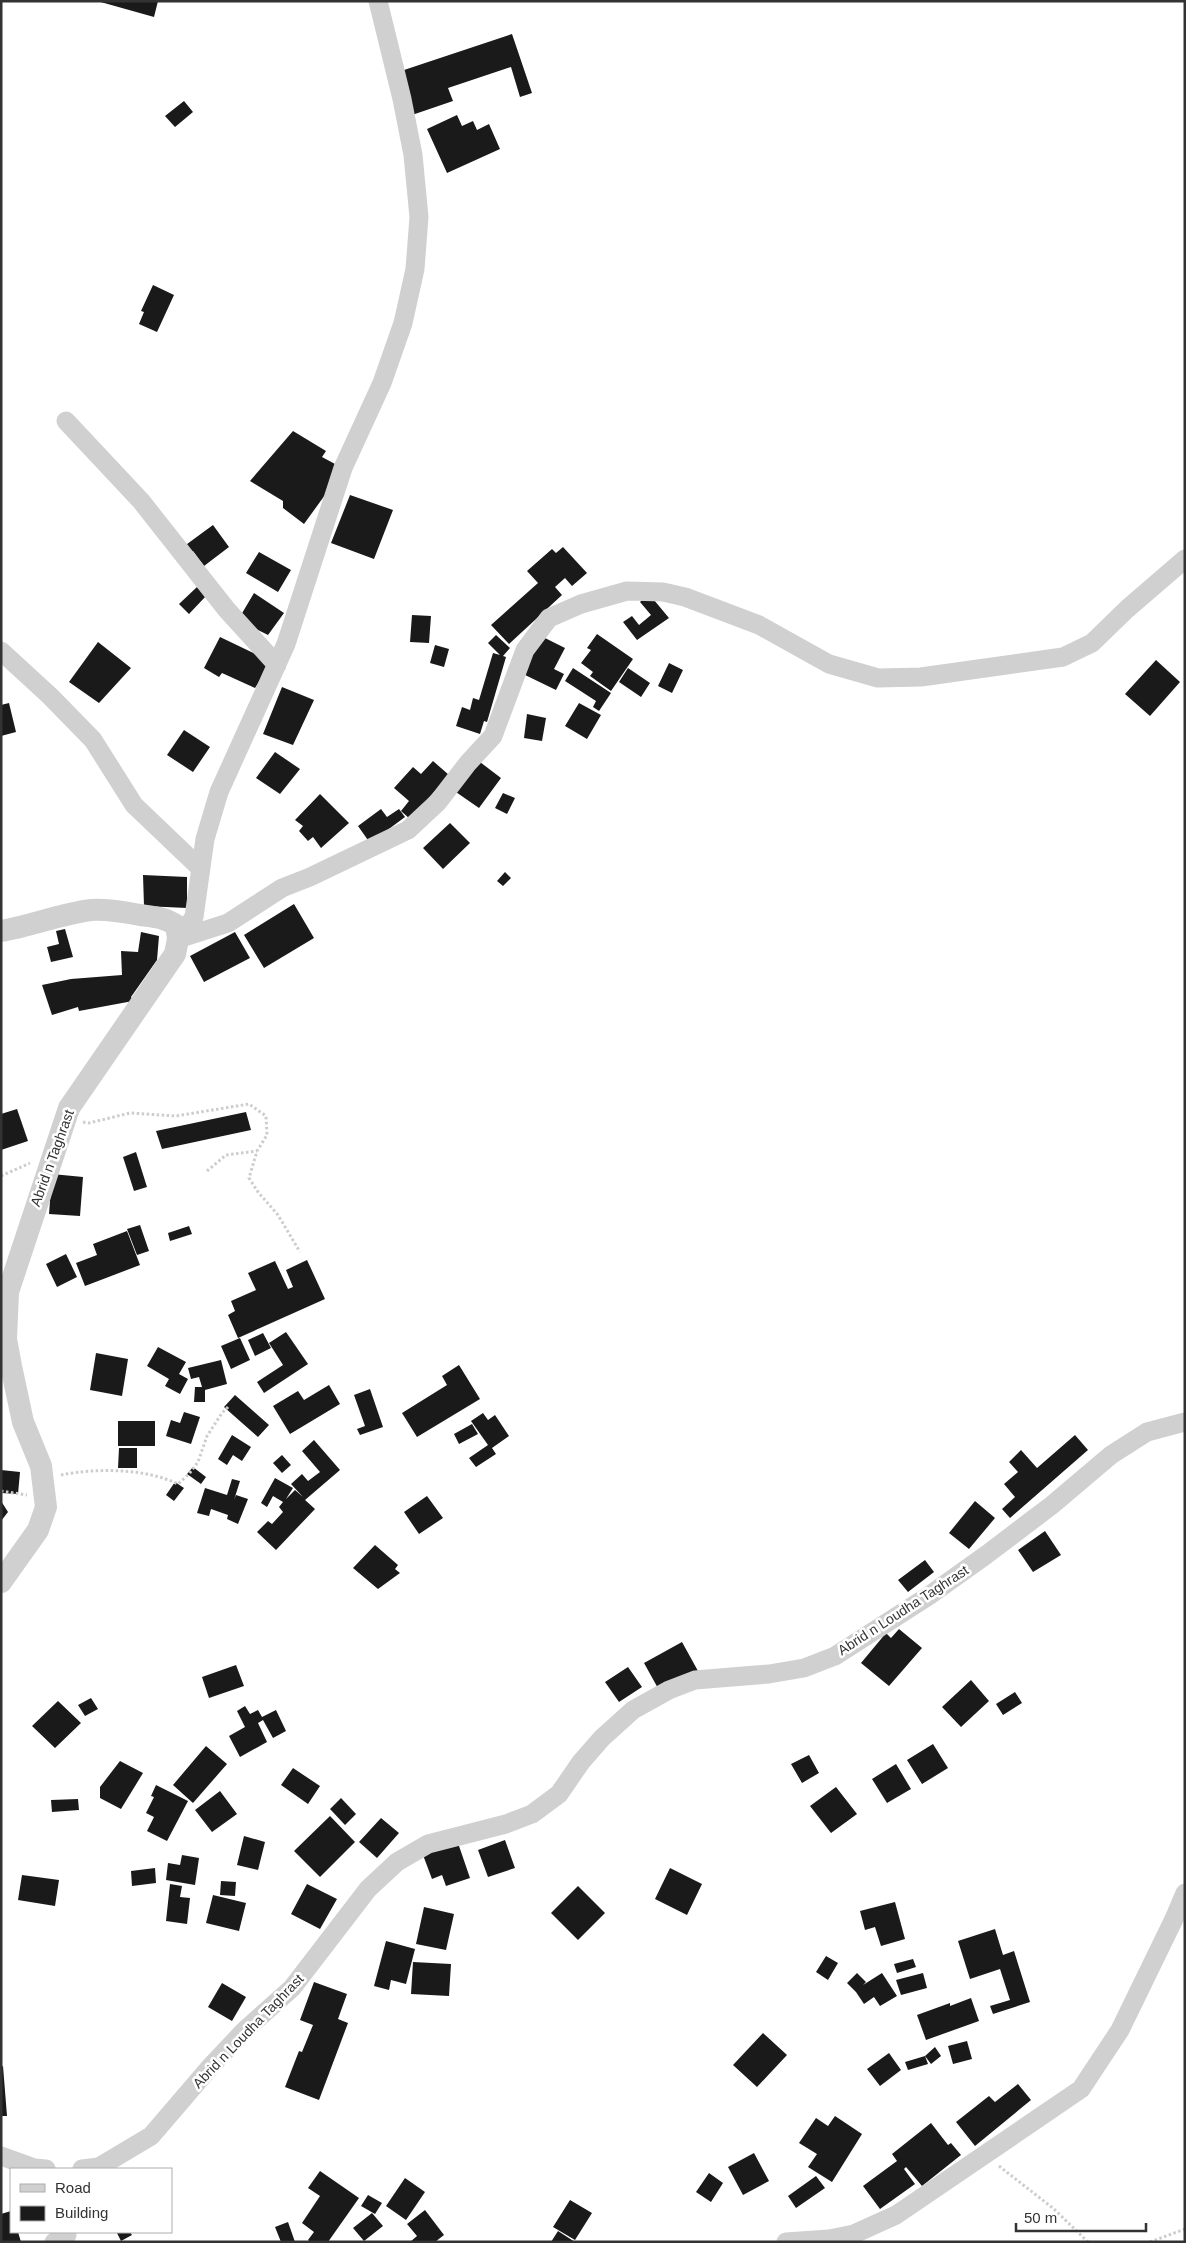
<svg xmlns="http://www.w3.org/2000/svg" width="1186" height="2243" font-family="Helvetica,sans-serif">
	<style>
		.building { fill: #1a1a1a }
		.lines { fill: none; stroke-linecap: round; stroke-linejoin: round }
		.path { stroke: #cdcdcd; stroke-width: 3; stroke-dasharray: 2.5 2.5; stroke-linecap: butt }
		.minor { stroke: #d0d0d0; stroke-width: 19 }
		.tertiary { stroke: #d0d0d0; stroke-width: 22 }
		.labels { text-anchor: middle; stroke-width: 5; stroke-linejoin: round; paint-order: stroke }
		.street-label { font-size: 14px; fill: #333; stroke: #fff }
	</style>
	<rect width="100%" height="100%" fill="#fff"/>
	<path class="building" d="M97 1H158L154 17Z
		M512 34 532 93 520 97 511 67 448 88 453 101 412 115 398 72Z
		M184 101 193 112 175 127 165 116Z
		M457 115 462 126 473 121 477 130 489 124 500 149 447 173 427 129Z
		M153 285 174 295 157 332 139 324 144 312 141 311Z
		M293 431 326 451 322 457 335 464 325 495 304 524 283 508V501L250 481Z
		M350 495 393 510 374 559 331 543Z
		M213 525 229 547 204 566 193 551 189 555 183 547Z
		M563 547 587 573 572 586 565 578 555 587 562 595 509 644 491 625 538 583 527 571 552 549 556 553Z
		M259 552 291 570 278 592 246 573Z
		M197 587 206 596 189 614 179 604Z
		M254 593 284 613 268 635 238 620Z
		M649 594 669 618 637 640 623 622 632 616 639 625 651 615 640 602Z
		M412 615 431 616 429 643 410 642Z
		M597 634 633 659 611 691 590 676 593 672 581 663 591 650 587 648Z
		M496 635 510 648 503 656 506 657 487 722 484 721 480 734 456 726 462 707 470 710 473 698 479 700 493 653 500 655 488 643Z
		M539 635 565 648 554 669 564 674 556 690 523 674Z
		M220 637 272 662 255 688 222 673 219 677 204 668Z
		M98 642 131 668 99 703 69 682Z
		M435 645 449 649 444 667 430 663Z
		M1156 660 1180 682 1150 716 1125 694Z
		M669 663 683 670 672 693 658 686Z
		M573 668 611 693 599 711 593 707 596 701 565 681Z
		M628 668 650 683 641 697 619 682Z
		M282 687 314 700 293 745 263 734Z
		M9 703 16 732 1 736V705Z
		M579 703 601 715 587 739 565 726Z
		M527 714 546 718 542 741 524 738Z
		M184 730 210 747 193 772 167 755Z
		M275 752 300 769 280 794 256 778Z
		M476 759 501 778 479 808 453 790Z
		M433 761 449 775 410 819 401 811 409 801 394 788 413 767 421 774Z
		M503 793 515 798 507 814 495 808Z
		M320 794 349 823 321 848 313 837 308 841 299 831 303 826 295 820Z
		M381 809 387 817 399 809 405 817 370 843 358 826Z
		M450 823 470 843 443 869 423 848Z
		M505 872 511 878 503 886 497 881Z
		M143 875 187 877V908L144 906Z
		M294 904 314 938 264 968 244 935Z
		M65 929 73 957 51 962 47 947 59 944 56 931Z
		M141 932 159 936 157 960 131 997 133 1001 79 1011 78 1007 52 1015 42 985 71 979 122 975 121 951 138 952Z
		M235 932 250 958 204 982 190 956Z
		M17 1109 28 1141 1 1150V1114Z
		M246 1112 251 1130 162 1149 156 1131Z
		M136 1152 147 1187 134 1191 123 1157Z
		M52 1174 83 1177 80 1216 49 1214Z
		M140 1225 149 1251 137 1255 127 1229Z
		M189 1226 192 1234 170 1241 168 1233Z
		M127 1231 140 1265 85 1286 76 1263 97 1255 93 1244Z
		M66 1254 77 1277 57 1287 46 1264Z
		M307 1260 325 1299 238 1338 228 1315 235 1311 231 1301 256 1290 248 1273 275 1261 288 1289 293 1287 286 1270Z
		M286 1332 308 1364 264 1393 257 1382 283 1365 269 1343Z
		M263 1333 271 1348 255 1356 248 1340Z
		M240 1338 250 1360 231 1369 221 1346Z
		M158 1347 186 1362 179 1374 188 1379 180 1394 165 1386 169 1379 147 1366Z
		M96 1353 128 1359 122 1396 90 1390Z
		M221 1360 227 1384 205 1390V1402H194L195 1387H202L199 1377 191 1379 188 1368Z
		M459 1365 480 1399 417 1437 402 1413 447 1385 442 1376Z
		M329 1385 340 1404 290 1434 273 1406 298 1391 304 1400Z
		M370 1389 383 1427 360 1435 357 1429 365 1426 354 1395Z
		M235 1395 269 1425 258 1437 224 1407Z
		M184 1412 200 1417 191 1444 166 1436 171 1420 180 1423Z
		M483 1413 488 1420 495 1415 509 1436 492 1448 496 1454 476 1467 469 1458 488 1445 471 1421Z
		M118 1421H155V1446H118Z
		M472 1424 478 1434 459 1444 454 1434Z
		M232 1435 251 1447 242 1461 233 1455 227 1465 218 1459Z
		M1075 1435 1088 1450 1010 1518 1002 1509 1015 1497 1004 1484 1018 1472 1009 1462 1021 1450 1037 1468Z
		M314 1440 340 1470 305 1500 315 1509 276 1550 257 1532 268 1521 272 1524 283 1512 279 1507 283 1502 273 1496 267 1507 261 1503 275 1478 293 1488 286 1499 295 1490 303 1497 291 1484 302 1474 308 1481 320 1472 302 1451Z
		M119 1448H137V1468H118Z
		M282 1455 291 1465 282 1473 273 1463Z
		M193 1467 206 1477 201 1484 187 1474Z
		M1 1470 20 1472 18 1494 1 1493Z
		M232 1479 240 1481 234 1500 236 1495 248 1499 238 1524 227 1519 228 1515 211 1509 209 1516 197 1513 205 1488 227 1495Z
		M175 1482 184 1488 174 1501 166 1495Z
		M427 1496 443 1518 419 1534 404 1512Z
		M1 1501 8 1512 1 1521Z
		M975 1501 995 1518 969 1549 949 1533Z
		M1045 1531 1061 1555 1033 1572 1018 1550Z
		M375 1545 398 1565 395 1569 400 1573 378 1589 353 1568Z
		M925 1560 934 1572 908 1592 898 1580Z
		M899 1629 922 1648 889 1686 861 1663 886 1633 891 1638Z
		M682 1642 698 1671 659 1690 644 1663Z
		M236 1665 244 1686 209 1698 202 1677Z
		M628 1667 642 1687 619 1702 605 1682Z
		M971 1680 989 1701 961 1727 942 1707Z
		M1015 1692 1022 1703 1003 1715 996 1704Z
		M91 1698 98 1709 85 1716 78 1705Z
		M58 1701 81 1723 55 1748 32 1726Z
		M245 1706 250 1714 258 1710 262 1717 276 1710 286 1731 273 1738 263 1720 258 1723 267 1742 240 1757 229 1736 245 1727 237 1711Z
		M933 1744 948 1768 922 1784 907 1760Z
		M206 1746 227 1764 193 1803 173 1785Z
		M809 1755 819 1773 802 1783 791 1764Z
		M120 1761 143 1773 121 1809 100 1798V1787Z
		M896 1764 911 1789 887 1803 872 1779Z
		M293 1768 320 1786 308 1804 281 1785Z
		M156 1785 188 1801 167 1841 147 1831 154 1817 146 1813 154 1797 151 1796Z
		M836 1787 857 1814 831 1833 810 1806Z
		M220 1791 237 1814 212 1832 195 1810Z
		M341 1798 356 1814 345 1825 330 1809Z
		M78 1799 79 1810 52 1812 51 1800Z
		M330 1816 355 1842 320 1877 294 1851Z
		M381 1818 399 1833 377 1858 359 1842Z
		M244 1836 265 1842 258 1870 237 1865Z
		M505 1840 515 1868 488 1877 478 1850Z
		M458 1843 470 1878 446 1886 442 1875 432 1879 423 1855Z
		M182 1855 199 1858 195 1885 166 1880 168 1863 180 1865Z
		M155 1868 156 1883 132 1886 131 1871Z
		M670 1868 702 1884 687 1915 655 1899Z
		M22 1875 59 1880 55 1906 18 1900Z
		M221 1881 236 1882 235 1896 220 1895Z
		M170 1884 182 1886 180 1897 190 1898 187 1924 166 1921Z
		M307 1884 337 1899 320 1929 291 1914Z
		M578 1886 605 1913 578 1940 551 1913Z
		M213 1895 246 1903 239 1931 206 1923Z
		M895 1902 905 1939 881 1946 875 1927 865 1930 860 1911Z
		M424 1907 454 1914 446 1950 416 1944Z
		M995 1929 1003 1955 1014 1951 1030 2002 993 2014 990 2006 1010 2000 1000 1969 970 1979 958 1941Z
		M386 1941 415 1949 406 1984 391 1980 389 1990 374 1986Z
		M826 1956 838 1963 828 1980 816 1972Z
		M913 1959 916 1967 897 1973 894 1964Z
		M413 1962 451 1964 449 1996 411 1994Z
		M857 1973 866 1982 863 1985 882 1973 897 1996 880 2006 874 1997 864 2004 856 1992 847 1983Z
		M923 1973 927 1988 901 1995 896 1980Z
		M314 1982 347 1994 338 2019 348 2023 319 2100 285 2087 299 2051 302 2052 313 2025 300 2020Z
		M222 1983 246 1997 232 2021 208 2007Z
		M971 1998 979 2021 926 2040 917 2015 950 2003V2006Z
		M763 2033 787 2055 757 2087 733 2065Z
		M967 2041 972 2059 953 2064 948 2046Z
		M935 2047 941 2056 931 2064 925 2056 928 2064 908 2070 905 2062 925 2056Z
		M889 2053 901 2070 880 2086 867 2069Z
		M3 2066 7 2116H1V2067Z
		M1018 2084 1031 2100 975 2146 956 2122 989 2096 995 2102Z
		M835 2116 862 2134 832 2182 808 2167 817 2154 799 2143 816 2118 828 2126Z
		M931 2123 948 2145 951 2143 961 2155 922 2186 906 2167 904 2169 915 2184 880 2209 863 2186 897 2161 892 2154Z
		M754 2153 769 2181 743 2195 728 2167Z
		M320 2171 359 2198 328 2242H310L308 2240 314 2232 302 2223 320 2196 308 2188Z
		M709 2173 723 2183 711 2202 696 2192Z
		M816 2176 825 2188 796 2208 788 2196Z
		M405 2178 425 2192 406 2220 386 2206Z
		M368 2195 382 2203 375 2214 361 2206Z
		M570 2200 592 2213 575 2240 553 2227Z
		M425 2210 444 2235 435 2242H410L417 2236 407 2224Z
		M11 2211V2232H18L21 2242H1V2214Z
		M372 2213 383 2226 364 2241 353 2228Z
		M288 2222 295 2242H281L275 2227Z
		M558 2231 575 2242H551Z
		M120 2232H130L132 2235 121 2241 117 2233Z"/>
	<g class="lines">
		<path class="path" d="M83 1122 89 1123 130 1113 176 1116 249 1104 266 1116 267 1135 257 1151 249 1178 258 1192 278 1215 300 1252
			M207 1171 226 1155 257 1151
			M1 1176 30 1163
			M61 1475C96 1468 145 1468 178 1484L189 1474 198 1462 207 1436 222 1413 229 1406
			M1 1491 27 1495
			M999 2166 1054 2209 1088 2242
			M1150 2242 1185 2229"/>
		<path class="minor" d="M66 421 141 501 227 610 277 665
			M1 651 50 696 93 740 134 805 200 868
			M178 939 228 923 282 888 310 877 408 830 438 802 468 763 493 736 525 650 549 618 581 604 627 591 663 592 685 597 759 625 829 664 878 678 921 677 1063 657 1092 643 1127 609 1185 559
			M178 939 194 917 205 839 219 792 286 644 343 468 382 383 403 323 415 269 419 217 413 155 402 99 378 1
			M1 2156 34 2168 46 2169
			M82 2169 99 2167 151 2136 211 2066 245 2030 292 1988 368 1889 397 1862 428 1844 506 1824 532 1814 559 1794 581 1762 602 1738 633 1710 669 1690 695 1680 769 1674 804 1668 835 1656 930 1595 986 1555 1052 1505 1111 1455 1147 1432 1185 1422
			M54 2242 67 2235
			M786 2242 829 2239 854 2234 896 2215 1081 2089 1120 2030 1174 1919 1185 1893"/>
		<path class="tertiary" d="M1 931C31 926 60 914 91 910 107 909 124 912 140 915 156 917 162 917 176 925L178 939 175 954 69 1108 8 1292 6 1339 11 1366 23 1422 41 1466 46 1507 38 1530 1 1582"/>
	</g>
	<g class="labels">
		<g class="street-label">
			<text transform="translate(52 1158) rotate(-70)" y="5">Abrid n Taghrast</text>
			<text transform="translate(903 1610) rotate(-33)" y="5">Abrid n Loudha Taghrast</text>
			<text transform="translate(248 2031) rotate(-46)" y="5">Abrid n Loudha Taghrast</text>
		</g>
	</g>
	<rect width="1186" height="2243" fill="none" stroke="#333333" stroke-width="5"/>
	<rect x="10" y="2168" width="162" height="65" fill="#ffffff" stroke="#adadad"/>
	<rect x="20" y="2184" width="25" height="8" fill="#d0d0d0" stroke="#adadad"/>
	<text x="55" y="2193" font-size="15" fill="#333333">Road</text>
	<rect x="20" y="2206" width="25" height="15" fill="#1a1a1a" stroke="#adadad"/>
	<text x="55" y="2218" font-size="15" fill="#333333">Building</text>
	<path d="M1016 2223v8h130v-8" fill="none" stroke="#333333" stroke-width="2.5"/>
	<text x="1024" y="2223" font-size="15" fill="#333333" stroke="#ffffff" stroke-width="4" paint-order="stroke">50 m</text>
</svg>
